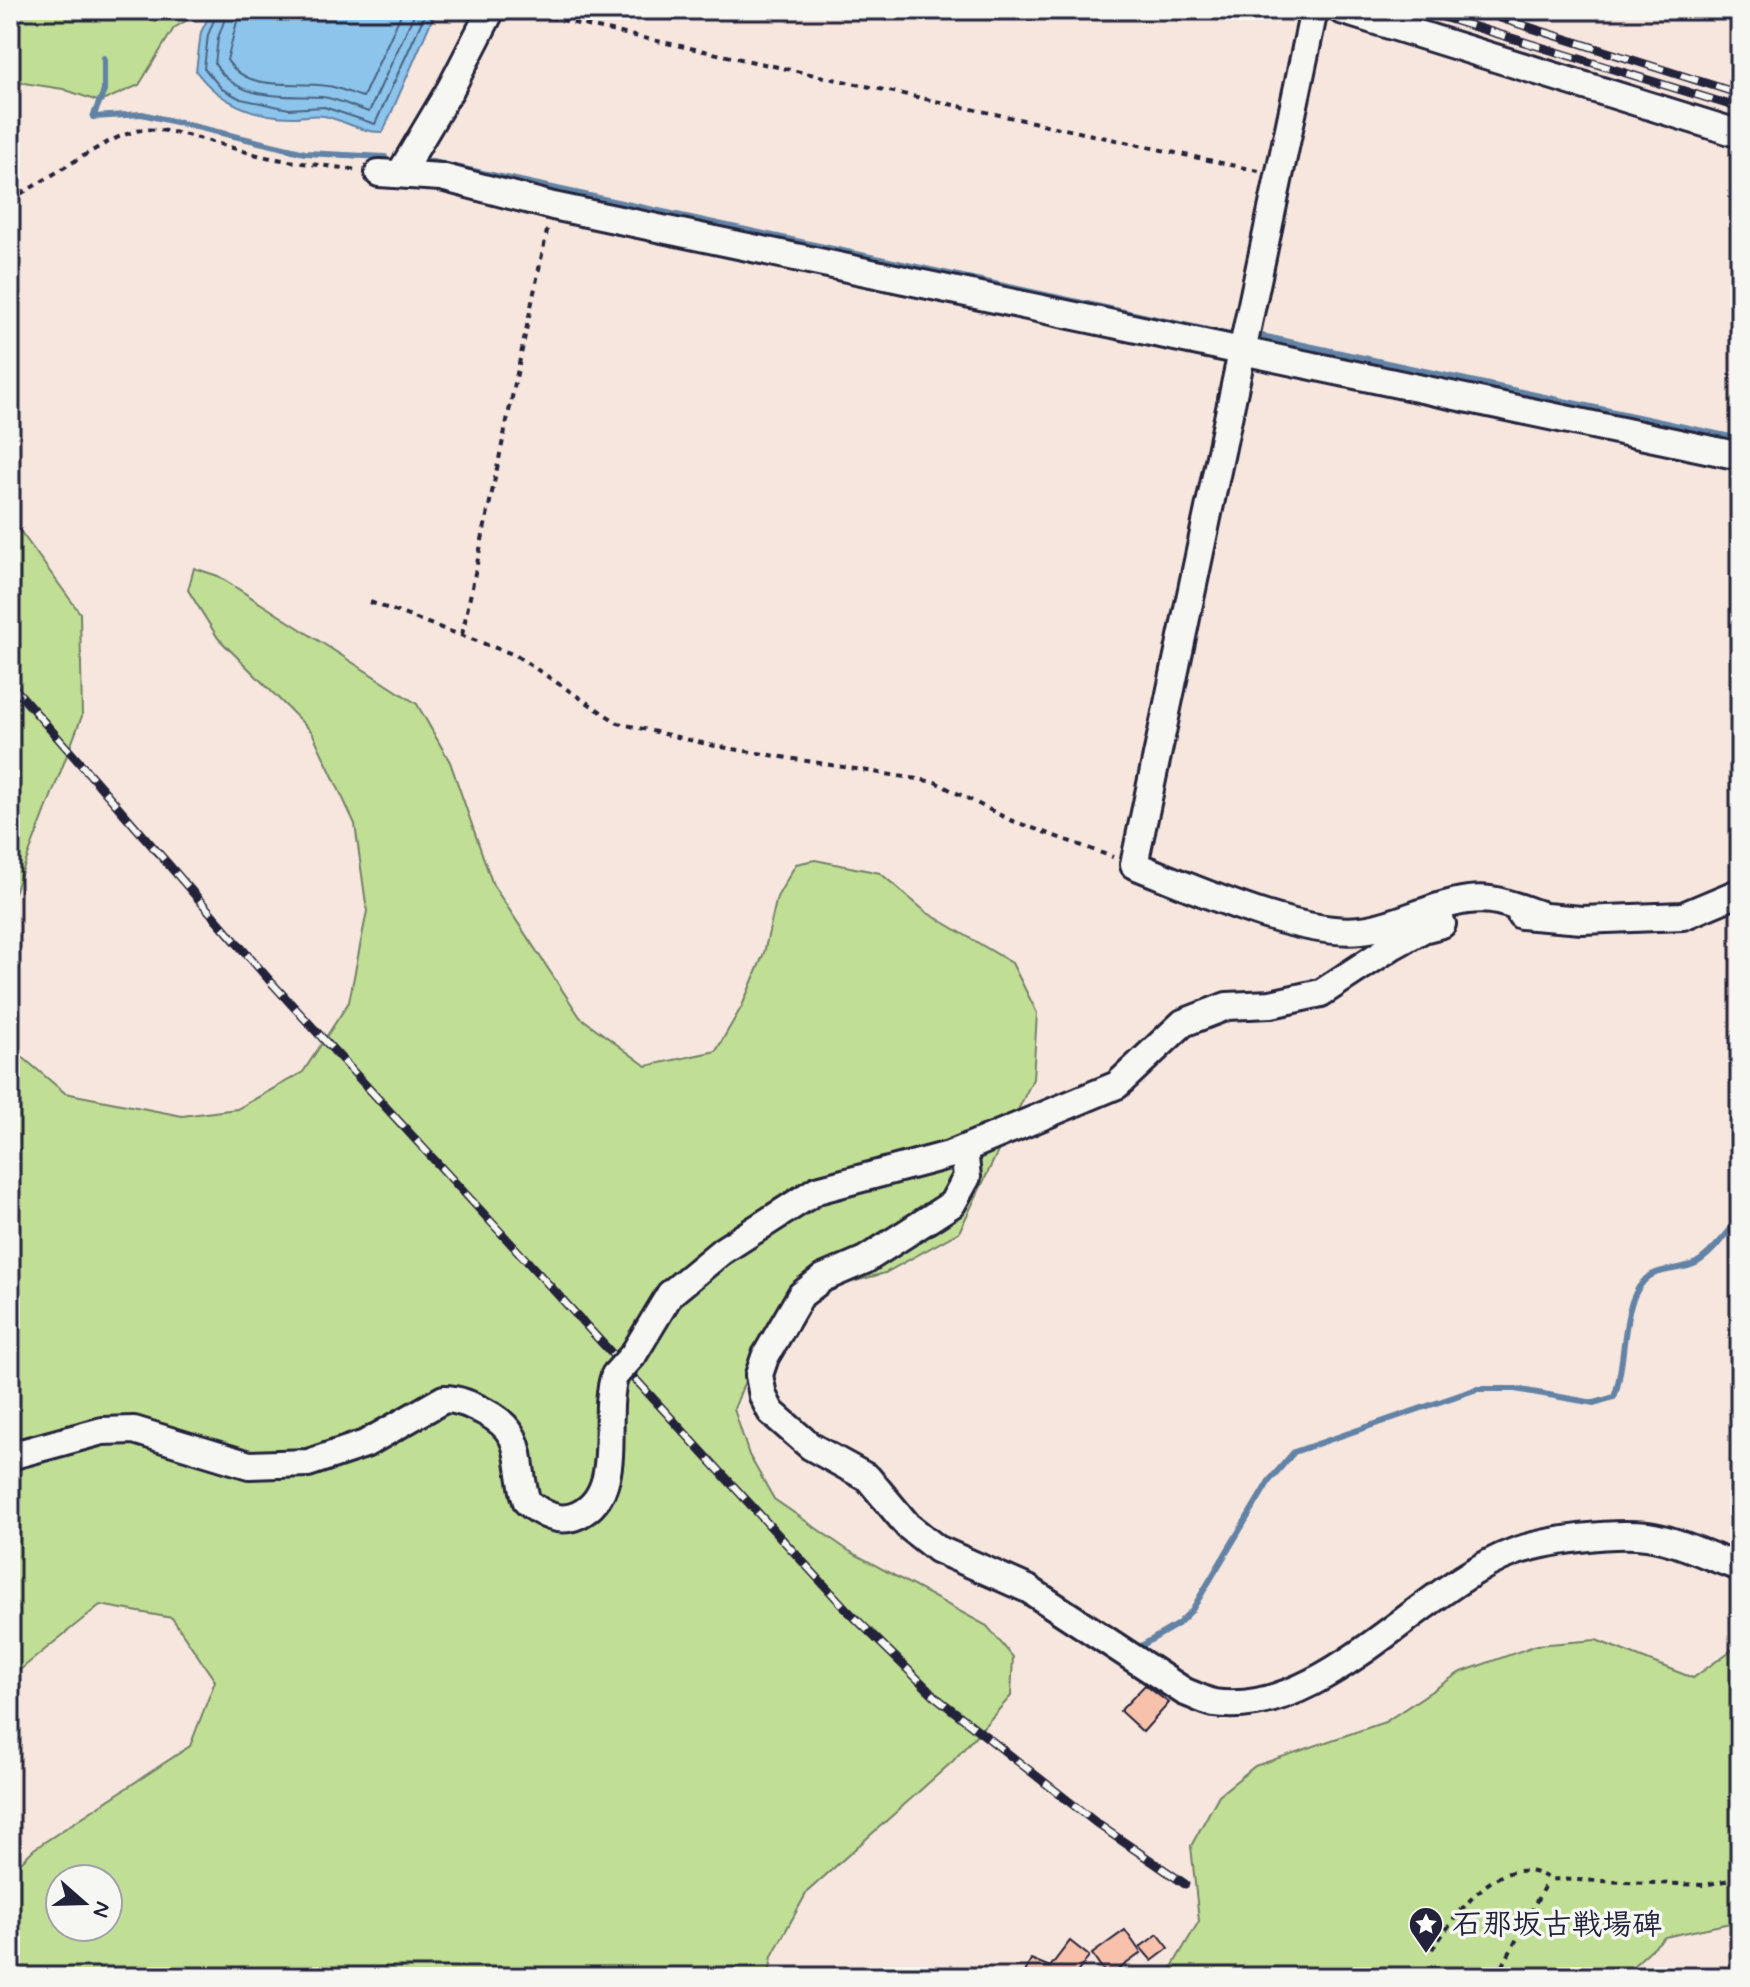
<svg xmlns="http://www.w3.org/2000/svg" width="1750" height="1987" font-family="Mynerve,'Klee One',sans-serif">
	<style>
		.green { fill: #c1de95; stroke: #728068; stroke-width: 2; fill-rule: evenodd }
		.water { fill: #8cc4eb; stroke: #6283a5; stroke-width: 2 }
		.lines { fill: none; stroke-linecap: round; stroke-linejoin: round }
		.shore { stroke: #4c6381; stroke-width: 2 }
		.stream { stroke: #6283a5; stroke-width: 6 }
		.building { fill: #f8c1ac; stroke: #22223b; stroke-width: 2 }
		.minor-casing { stroke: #22223b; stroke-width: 32 }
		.path { stroke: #22223b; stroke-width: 4; stroke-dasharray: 6 6; stroke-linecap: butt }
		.minor { stroke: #f6f6f2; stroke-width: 26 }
		.rail-casing { stroke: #22223b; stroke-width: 9 }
		.rail { stroke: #f6f6f2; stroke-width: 6; stroke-dasharray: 18; stroke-linecap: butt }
		.minor-bridge-casing { stroke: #22223b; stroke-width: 32; stroke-linecap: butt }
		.minor-bridge { stroke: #f6f6f2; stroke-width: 26 }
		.labels { text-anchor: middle; stroke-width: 7; stroke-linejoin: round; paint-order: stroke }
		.poi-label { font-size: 30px; font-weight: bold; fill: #22223b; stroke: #f6f6f2; text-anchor: start }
	</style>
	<rect width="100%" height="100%" fill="#f7e6dd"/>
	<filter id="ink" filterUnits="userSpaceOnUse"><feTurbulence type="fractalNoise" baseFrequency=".0125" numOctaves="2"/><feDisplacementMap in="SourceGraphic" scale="16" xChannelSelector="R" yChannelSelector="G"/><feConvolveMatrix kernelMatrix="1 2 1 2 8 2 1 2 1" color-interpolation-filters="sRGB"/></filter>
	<g filter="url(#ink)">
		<path class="green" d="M10 10H204L174 28 139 85 100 102 63 89 10 81Z
			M10 517 80 613 82 716 10 903Z
			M194 568 218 576 417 704 450 762 493 885 580 1017 646 1066 716 1051 742 1006 764 953 777 897 796 864 815 860 880 873 926 912 1012 963 1037 1013 1033 1079 959 1232 885 1273 797 1297 756 1353 734 1409 749 1455 774 1499 849 1551 987 1626 1013 1657 1011 1696 953 1761 807 1892 772 1956 769 1977H10V1873L34 1849 190 1746 215 1681 172 1618 100 1605 10 1678V1028L21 1056 65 1093 182 1116 237 1109 303 1072 349 1002 367 911 355 824 312 732 218 638 188 590ZM60 1879H108V1927H60Z
			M1596 1640 1693 1678 1740 1644V1921L1665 1937 1621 1977H1166L1199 1921 1191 1846 1219 1795 1255 1766 1385 1722 1459 1673 1537 1645Z"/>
		<path class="water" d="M212 10H436L383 132C362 133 344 120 324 116 314 114 303 117 293 117 254 117 218 102 196 71L201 32Z"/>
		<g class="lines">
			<path class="shore" d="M218 10 208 35 204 68 222 89 241 99 289 109 324 107 375 124 427 10
				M228 10 218 38 215 64C238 102 284 95 322 97 337 98 354 108 369 112L416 10
				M240 10 227 60C249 94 294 80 327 86 339 87 351 94 363 97L403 10"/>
			<path class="stream" d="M104 58V91L93 117 142 114 305 153 385 157
				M428 161 1235 336
				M1257 335 1740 439
				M1141 1646 1178 1624 1192 1610 1269 1481 1294 1452 1477 1389H1515L1594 1403 1614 1397C1627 1365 1620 1307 1643 1282 1655 1267 1680 1271 1696 1263 1710 1255 1721 1240 1732 1228L1740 1226"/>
		</g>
		<path class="building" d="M1145 1685 1169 1703 1143 1732 1120 1711Z
			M1125 1930 1141 1953 1108 1977 1092 1954Z
			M1158 1934 1169 1948 1152 1961 1140 1947Z
			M1070 1941 1089 1956 1074 1977H1023L1031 1959 1050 1967Z"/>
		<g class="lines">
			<g class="minor-casing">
				<path id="minor" d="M1314 10 1134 865C1193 888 1299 937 1361 930 1402 926 1449 894 1491 900 1506 902 1523 909 1538 914
					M1341 10 1740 134
					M379 173 441 177 553 206 1740 456
					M400 174 451 88 491 10
					M1521 915 1582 920 1683 916 1740 892
					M964 1149 967 1177 952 1204 865 1260 823 1278 801 1295 765 1357 759 1375 763 1396 771 1412 810 1446 868 1478 908 1526 937 1549 1028 1589 1185 1692C1194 1695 1204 1701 1214 1703 1322 1719 1420 1586 1514 1552 1546 1540 1613 1532 1647 1536 1678 1540 1711 1558 1740 1567
					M633 1355 670 1294 722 1251 817 1190 949 1155 1117 1085 1183 1023 1227 1006 1271 1004 1321 993 1394 945 1423 929 1442 924
					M10 1456 102 1431 134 1430 249 1465 308 1463 365 1444 444 1399C459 1399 471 1405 485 1412 528 1434 514 1462 527 1502 542 1514 559 1524 578 1515 627 1492 600 1416 615 1375"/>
			</g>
			<path class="path" d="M514 10 1259 171
				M10 199C47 182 105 136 141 130 170 126 226 147 254 154 288 163 324 165 358 170
				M370 602 515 655 618 723 715 746 935 782 1010 820 1113 857
				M462 635 548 226
				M1432 1949C1459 1913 1498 1848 1550 1879L1704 1885 1740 1878
				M1497 1977 1546 1883"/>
			<use href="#minor" class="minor"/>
			<g class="rail-casing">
				<path id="rail" d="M1420 10 1740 108
					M1475 10 1740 94
					M10 683 271 982 848 1611 937 1698 1099 1825 1185 1884"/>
			</g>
			<use href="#rail" class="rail"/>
			<g class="minor-bridge-casing">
				<path id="minor-bridge" d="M615 1375 633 1355"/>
			</g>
			<use href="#minor-bridge" class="minor-bridge"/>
		</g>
	</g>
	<defs>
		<g id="sight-pin" transform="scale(1.8)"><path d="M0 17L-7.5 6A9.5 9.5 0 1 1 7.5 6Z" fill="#22223b" stroke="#f6f6f2"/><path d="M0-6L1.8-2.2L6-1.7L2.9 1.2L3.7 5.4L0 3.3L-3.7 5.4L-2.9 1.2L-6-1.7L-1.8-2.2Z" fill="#fff"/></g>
	</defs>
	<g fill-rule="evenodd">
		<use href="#sight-pin" x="1426" y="1924"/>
	</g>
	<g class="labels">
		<g class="poi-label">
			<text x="1452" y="1934">石那坂古戦場碑</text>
		</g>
	</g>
	<rect width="1750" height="1987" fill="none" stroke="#f6f6f2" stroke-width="40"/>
	<rect x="20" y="20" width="1710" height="1947" fill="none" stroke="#22223b" stroke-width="3" filter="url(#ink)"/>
	<g transform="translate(84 1903) rotate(110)"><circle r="38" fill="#f6f6f2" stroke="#a1a1a9" stroke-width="2"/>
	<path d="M0-6L14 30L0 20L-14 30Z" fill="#22223b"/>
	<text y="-12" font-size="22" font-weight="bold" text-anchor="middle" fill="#22223b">N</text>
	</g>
</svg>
